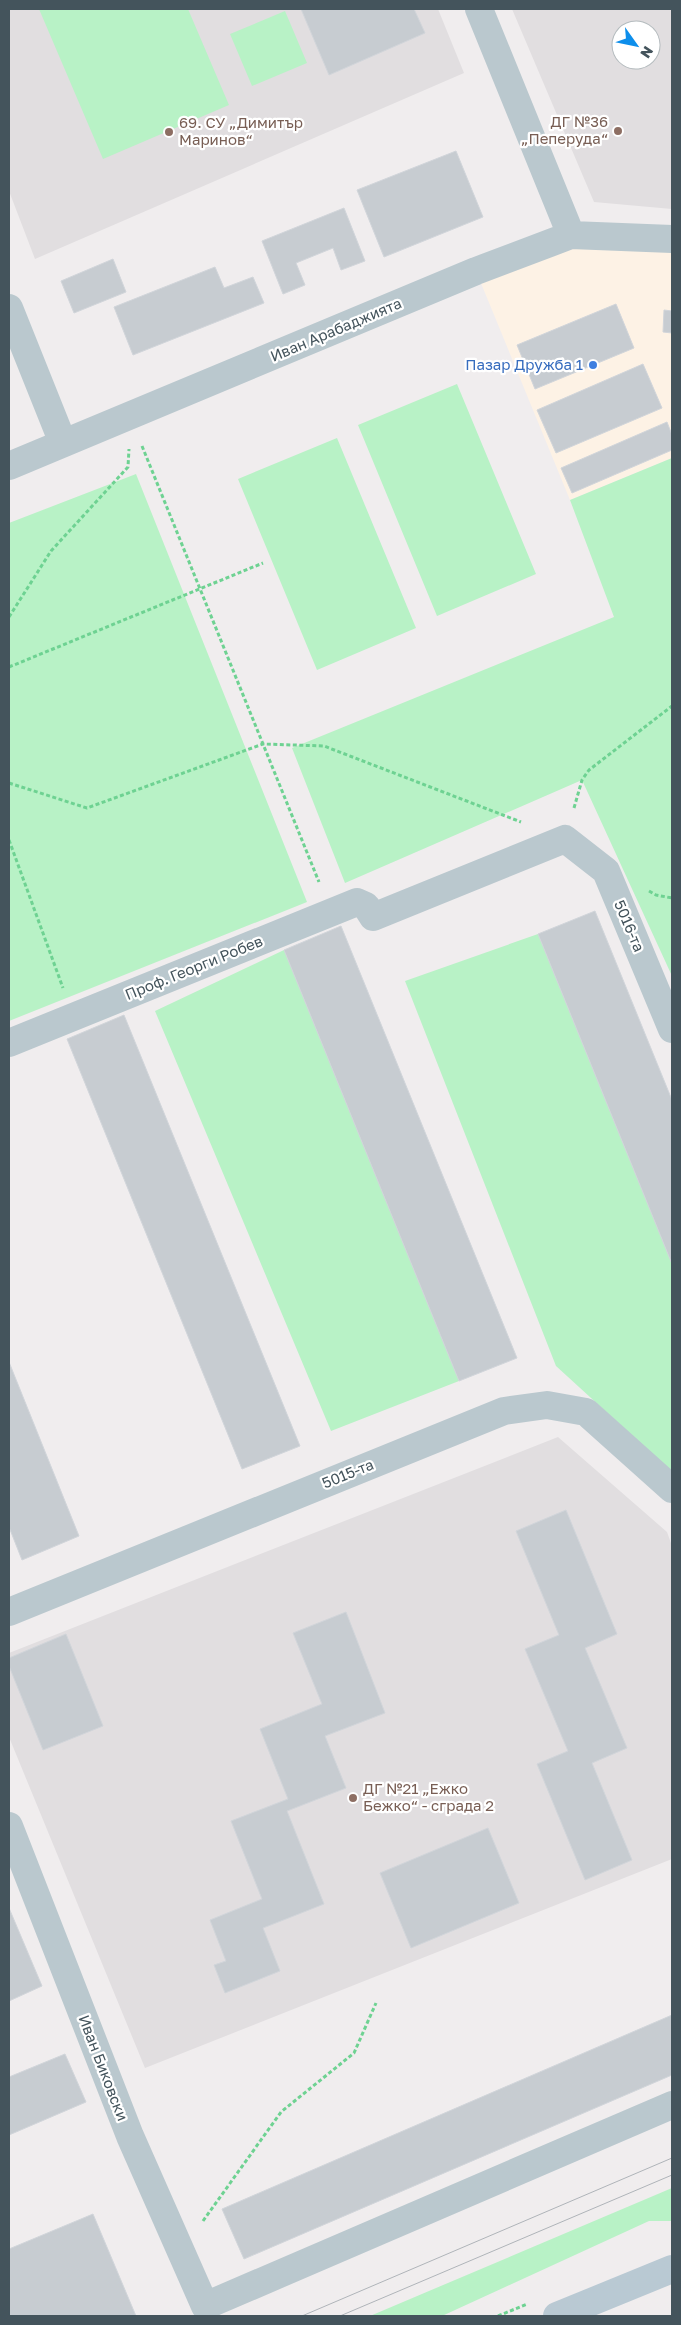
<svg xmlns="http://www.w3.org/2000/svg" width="681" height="2325" font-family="'Golos Text',sans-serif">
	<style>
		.commercial { fill: #fdf2e5 }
		.education { fill: #e1dee0; fill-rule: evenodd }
		.green { fill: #b8f2c6 }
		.building { fill: #c7ccd1; stroke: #d1d5da }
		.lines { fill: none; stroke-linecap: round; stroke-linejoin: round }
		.path { stroke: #6ed292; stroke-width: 3; stroke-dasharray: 4 2.5; stroke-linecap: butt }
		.minor { stroke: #bac8ce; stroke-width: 28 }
		.secondary { stroke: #b9c9d3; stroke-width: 28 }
		.tram { stroke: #afb4b9; stroke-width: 1 }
		.education-dot { fill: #8d6e63; stroke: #fff; stroke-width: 2 }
		.shop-dot { fill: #3f7fe0; stroke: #fff; stroke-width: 2 }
		.labels { text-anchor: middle; stroke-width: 4.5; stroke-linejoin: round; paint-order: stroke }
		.education-label { font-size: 15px; fill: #785e54; stroke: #fff; text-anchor: start }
		.street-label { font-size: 15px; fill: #44545c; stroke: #fff }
		.shop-label { font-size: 15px; fill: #366cbe; stroke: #fff; text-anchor: end }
	</style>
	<rect width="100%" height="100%" fill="#f0edee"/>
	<path class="commercial" d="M571 235 672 239V458L570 500 476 271Z"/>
	<path class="education" d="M9 9H438L464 73 35 259 9 191Z
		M512 9H672V209L594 202ZM621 30H651V60H621Z
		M558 1437 667 1532 672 1546V1859L145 2068 9 1737V1653Z"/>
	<path class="green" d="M39 9H188L229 105 103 159Z
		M285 11 307 63 252 86 230 34Z
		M457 384 536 574 437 616 358 425Z
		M337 438 416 628 317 670 238 479Z
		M672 458V976L582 780 345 883 292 748 614 617 570 500Z
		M136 474 307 902 9 1021V523Z
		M538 934 672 1264V1472L556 1366 405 981Z
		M284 950 459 1381 331 1431 155 1011Z
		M672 2188V2221H649L442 2316H370Z"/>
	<path class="building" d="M301 9H414L425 33 329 75Z
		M456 151 483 217 384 257 357 190Z
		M344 208 365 261 341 270 333 248 296 263 305 285 283 294 262 241Z
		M113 259 126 292 74 313 61 281Z
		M215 267 224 288 253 277 264 303 133 355 114 307Z
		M616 304 634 348 535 389 517 345Z
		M664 310 672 311V333L663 332Z
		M643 364 662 408 556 453 537 410Z
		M667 422 672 435V450L572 493 561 468Z
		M595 911 672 1100V1264L538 934Z
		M341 926 517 1358 459 1381 284 950Z
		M124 1015 300 1446 242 1469 67 1039Z
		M9 1362 79 1536 22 1560 9 1527Z
		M566 1510 617 1634 585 1648 627 1748 592 1763 632 1860 585 1880 537 1764 568 1751 525 1649 559 1635 516 1531Z
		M346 1612 385 1713 325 1736 346 1788 287 1811 324 1904 263 1928 280 1971 225 1993 214 1965 226 1961 210 1920 262 1899 231 1821 288 1799 260 1729 322 1704 293 1633Z
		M66 1634 103 1726 43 1750 9 1666V1658Z
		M488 1828 519 1903 411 1948 380 1873Z
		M9 1908 42 1986 9 2001Z
		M672 2015V2075L244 2259 222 2209Z
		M65 2054 86 2102 9 2135V2077Z
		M93 2214 136 2316H9V2249Z"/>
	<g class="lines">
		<path class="path" d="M142 446 319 882
			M9 617 51 551 128 467 129 449
			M9 667 263 563
			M9 783 87 808 263 744 324 746 521 822
			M574 808 582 780 589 770 672 706
			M9 840 63 988
			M649 891 656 895 672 898
			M203 2221 281 2112 354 2053 376 2003
			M498 2316 527 2304"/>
		<path class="minor" d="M479 9 571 235
			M9 308 63 443
			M9 466 476 271 571 235 672 239
			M9 1043 357 902 366 906 373 917 565 839 606 871 672 1029
			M9 1612 504 1411 547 1405 586 1412 672 1489
			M9 1826 130 2136 205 2306 672 2105"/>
		<path class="secondary" d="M557 2316 672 2269"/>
		<path class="tram" d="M302 2316 672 2158
			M340 2316 672 2175"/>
	</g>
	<g class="education-dot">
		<circle cx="618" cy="131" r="5"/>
		<circle cx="169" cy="132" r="5"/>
		<circle cx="353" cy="1798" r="5"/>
	</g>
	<circle class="shop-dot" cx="593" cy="365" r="5"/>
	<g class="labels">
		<g class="education-label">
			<text x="608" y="127" text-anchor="end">ДГ №36<tspan x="608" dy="17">„Пеперуда“</tspan></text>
			<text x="179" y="128">69. СУ „Димитър<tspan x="179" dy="17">Маринов“</tspan></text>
			<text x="363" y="1794">ДГ №21 „Ежко<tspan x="363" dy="17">Бежко“ - сграда 2</tspan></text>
		</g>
		<g class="street-label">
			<text transform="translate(336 330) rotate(-23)" y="5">Иван Арабаджията</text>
			<text transform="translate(629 926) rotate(67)" y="5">5016-та</text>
			<text transform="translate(194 968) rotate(-22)" y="5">Проф. Георги Робев</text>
			<text transform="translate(348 1474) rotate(-22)" y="5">5015-та</text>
			<text transform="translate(103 2068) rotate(69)" y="5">Иван Биковски</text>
		</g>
		<g class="shop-label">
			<text x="583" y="370">Пазар Дружба 1</text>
		</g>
	</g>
	<rect width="681" height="2325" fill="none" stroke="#44545c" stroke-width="20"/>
	<g transform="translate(636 45) rotate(123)"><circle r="24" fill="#ffffff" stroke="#b4bbbe"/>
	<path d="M0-4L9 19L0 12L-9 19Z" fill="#0d8eeb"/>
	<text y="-8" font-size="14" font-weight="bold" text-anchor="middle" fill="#44545c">N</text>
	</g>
</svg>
